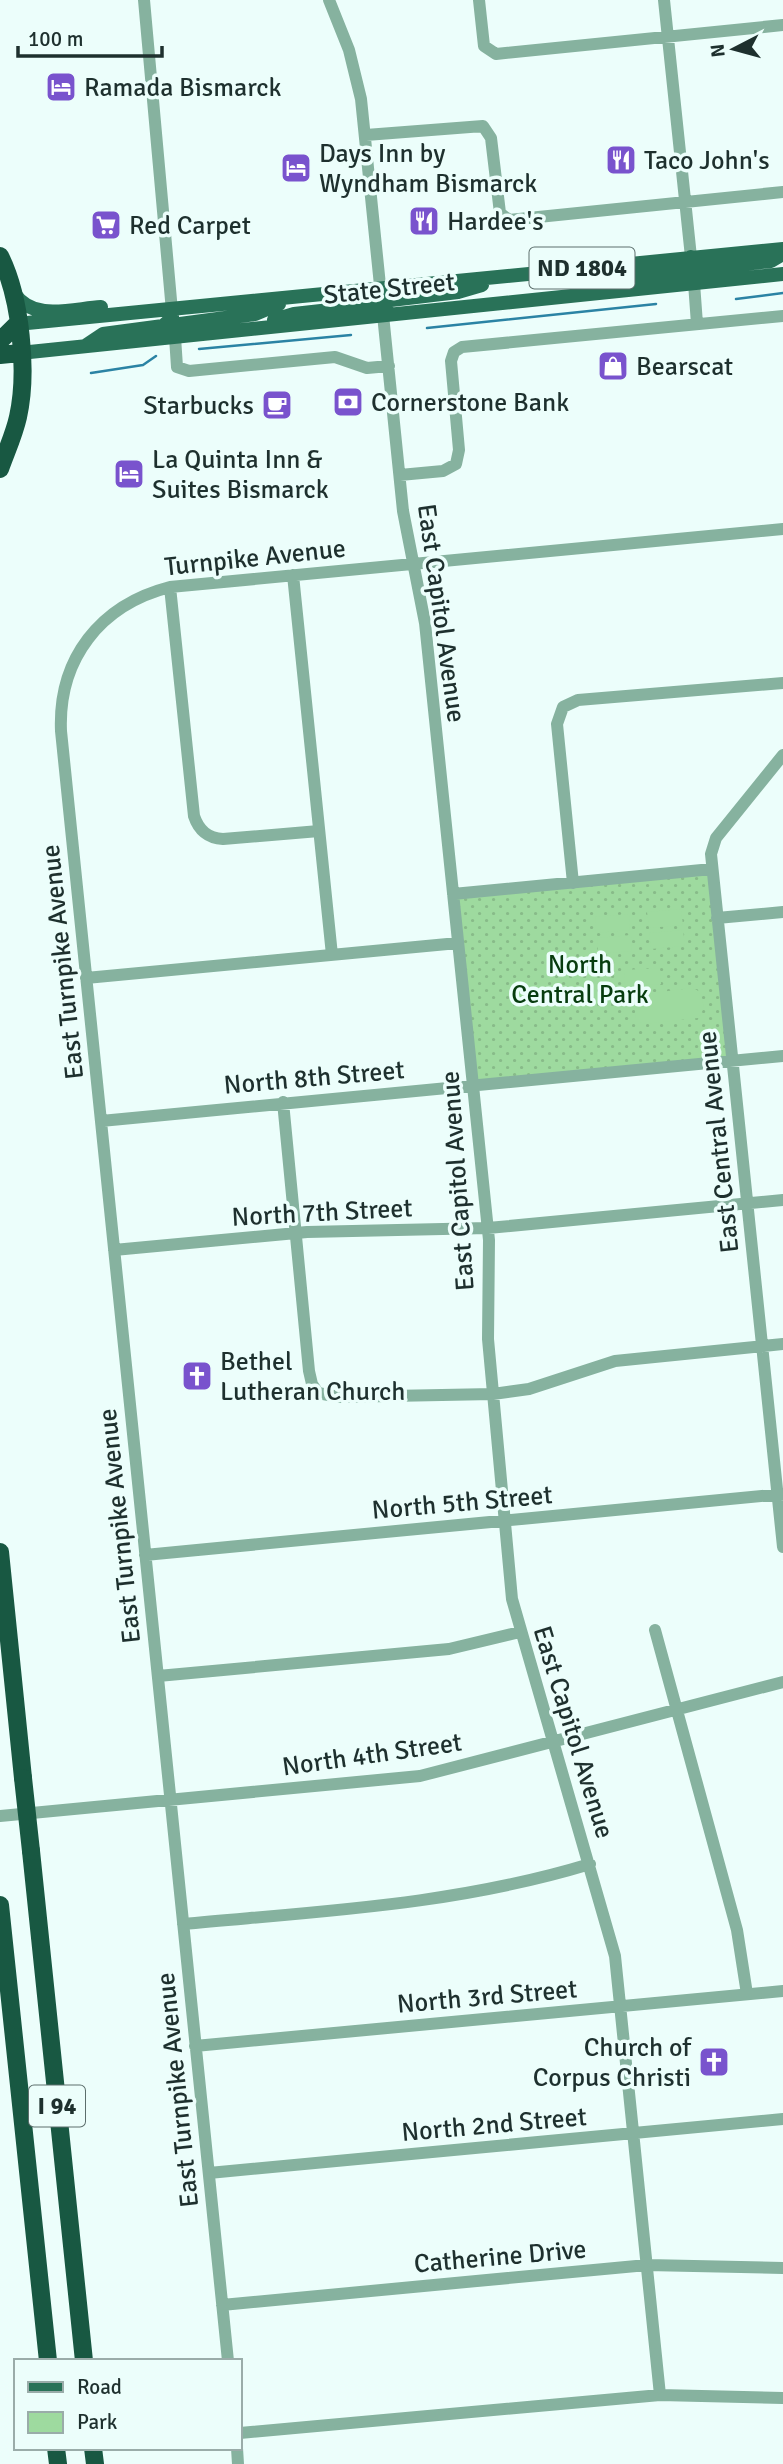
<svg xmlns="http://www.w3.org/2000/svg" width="783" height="2464" font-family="Signika,sans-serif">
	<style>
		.green { fill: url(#green-dots) }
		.pitch { fill: #9eda9f }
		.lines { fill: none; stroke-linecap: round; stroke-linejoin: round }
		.stream { stroke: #2b83a4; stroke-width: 2.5 }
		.minor { stroke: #86b29f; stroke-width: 12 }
		.major { stroke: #297258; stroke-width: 14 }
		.highway { stroke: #185842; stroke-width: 18 }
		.highway-bridge { stroke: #185842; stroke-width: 18 }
		.labels { text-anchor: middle; stroke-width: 7; stroke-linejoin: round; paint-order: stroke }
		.shield { fill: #ecfefb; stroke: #5c6e6c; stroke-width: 2 }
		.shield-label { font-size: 24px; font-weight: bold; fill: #1e302e }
		.poi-label { font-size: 26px; fill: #1e302e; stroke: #ecfefb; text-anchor: start }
		.street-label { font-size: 26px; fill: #1e302e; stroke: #ecfefb }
		.park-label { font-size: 26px; fill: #073c0e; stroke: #ecfefb }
	</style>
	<defs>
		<pattern id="green-dots" width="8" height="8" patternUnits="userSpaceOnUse" patternTransform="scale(1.75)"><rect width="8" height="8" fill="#9eda9f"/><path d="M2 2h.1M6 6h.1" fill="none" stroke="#88bb89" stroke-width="1.8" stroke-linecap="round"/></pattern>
	</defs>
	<rect width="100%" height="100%" fill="#ecfefb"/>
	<path class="green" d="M712 869 732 1061 473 1086 453 894Z"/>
	<path class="pitch" d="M681 909 683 925 649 928 647 912Z
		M629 914 630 930 596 933 595 917Z
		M683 930 685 946 651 949 649 933Z
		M631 935 632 951 598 954 597 938Z
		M660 968 661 984 625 987 624 970Z
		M691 988 697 990C704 997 706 1011 698 1018L644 1024 636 1019 634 1001 638 995Z"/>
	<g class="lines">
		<path class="stream" d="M736 299 783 293
			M427 328 656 304
			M199 349 351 335
			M91 373 143 365 156 356"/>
		<path class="minor" d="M144 0 172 311
			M329 0 349 50 361 99 403 511 425 623 489 1240 488 1339 512 1599 615 1956 660 2395
			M479 0 484 46 496 54 783 25
			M664 0 691 257
			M366 135 483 126 491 138 500 213 509 220 783 192
			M694 283 697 324
			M175 337 177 367 189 371 335 357 367 368 389 366
			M400 475 443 471 456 464 459 450 451 361 454 352 462 347 783 316
			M293 575 332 955
			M170 587 194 816C199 831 208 838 223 839L319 831
			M783 755 716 838 711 854 783 1547
			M573 883 557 724 563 707 578 700 783 683
			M453 894 712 869
			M717 918 783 912
			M86 978 458 943
			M283 1102 309 1371 312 1384 318 1393 339 1397 493 1394 529 1389 615 1361 783 1344
			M101 1121 783 1056
			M114 1250 307 1232 488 1228 783 1200
			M145 1555 783 1494
			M655 1630 737 1930 747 1994
			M158 1676 449 1649 520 1632
			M0 1816 420 1776 783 1682
			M183 1924C322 1911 455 1905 590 1864
			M195 2046 783 1991
			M209 2173 783 2119
			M222 2305 647 2265 783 2268
			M228 2361 61 731C58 659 100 605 170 587L783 529
			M240 2433 660 2395 783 2398
			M237 2448 238 2464"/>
		<path class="major" d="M694 283 698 271 702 269 771 261 783 254
			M601 292 615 280 686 271 692 266 691 257
			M14 293C33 322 71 309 101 307
			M384 306 391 300 458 292 482 285
			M274 320 294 314 375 305 383 298
			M17 324 783 249
			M175 337V330L180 324 255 314 279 304
			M85 346 103 334 163 326 172 318V311
			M20 353 783 274"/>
		<path class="highway" d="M0 256C21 298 28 372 18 417 14 435 6 452 0 469
			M0 341 17 324
			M0 355 20 353
			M0 1552 23 1778
			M31 1851 84 2361
			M0 1905 48 2361
			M56 2448 58 2464
			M93 2448 95 2464"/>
		<path class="highway-bridge" d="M23 1778 31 1851"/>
	</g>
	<defs>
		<g id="hotel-square" transform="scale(1.575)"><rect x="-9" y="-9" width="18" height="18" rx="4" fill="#7953cd" stroke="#ecfefb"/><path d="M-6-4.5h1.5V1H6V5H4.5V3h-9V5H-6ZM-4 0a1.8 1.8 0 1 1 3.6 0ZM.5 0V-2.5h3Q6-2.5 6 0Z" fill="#fff"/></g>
		<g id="restaurant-square" transform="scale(1.575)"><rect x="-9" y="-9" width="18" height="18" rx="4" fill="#7953cd" stroke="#ecfefb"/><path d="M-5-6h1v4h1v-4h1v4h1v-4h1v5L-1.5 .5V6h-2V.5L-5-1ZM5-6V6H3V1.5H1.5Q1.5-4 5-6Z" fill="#fff"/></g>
		<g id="supermarket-square" transform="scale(1.575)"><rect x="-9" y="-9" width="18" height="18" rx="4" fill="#7953cd" stroke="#ecfefb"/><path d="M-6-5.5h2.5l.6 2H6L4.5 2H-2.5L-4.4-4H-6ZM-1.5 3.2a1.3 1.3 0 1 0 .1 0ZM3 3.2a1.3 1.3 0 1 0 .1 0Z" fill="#fff"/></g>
		<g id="shop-square" transform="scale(1.575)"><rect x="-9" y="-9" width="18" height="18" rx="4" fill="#7953cd" stroke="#ecfefb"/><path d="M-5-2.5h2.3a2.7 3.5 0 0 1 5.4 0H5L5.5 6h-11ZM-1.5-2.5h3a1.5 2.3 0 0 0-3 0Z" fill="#fff"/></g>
		<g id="bank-square" transform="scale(1.575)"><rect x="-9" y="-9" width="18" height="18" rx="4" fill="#7953cd" stroke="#ecfefb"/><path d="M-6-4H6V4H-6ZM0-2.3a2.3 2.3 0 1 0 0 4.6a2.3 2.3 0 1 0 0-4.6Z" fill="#fff"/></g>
		<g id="cafe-square" transform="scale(1.575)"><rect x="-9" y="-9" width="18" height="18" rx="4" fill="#7953cd" stroke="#ecfefb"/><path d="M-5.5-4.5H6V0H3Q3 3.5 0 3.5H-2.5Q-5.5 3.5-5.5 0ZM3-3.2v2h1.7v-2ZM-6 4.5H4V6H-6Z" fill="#fff"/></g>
		<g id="church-square" transform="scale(1.575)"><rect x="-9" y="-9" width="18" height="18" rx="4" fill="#7953cd" stroke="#ecfefb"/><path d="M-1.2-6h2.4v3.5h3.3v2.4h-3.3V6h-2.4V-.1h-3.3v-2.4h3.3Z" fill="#fff"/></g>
	</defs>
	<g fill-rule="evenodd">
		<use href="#hotel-square" x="61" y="87"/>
		<use href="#restaurant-square" x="621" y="160"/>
		<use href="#hotel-square" x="296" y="168"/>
		<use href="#restaurant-square" x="424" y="221"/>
		<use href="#supermarket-square" x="106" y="225"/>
		<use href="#shop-square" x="613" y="366"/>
		<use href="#bank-square" x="348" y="402"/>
		<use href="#cafe-square" x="277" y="405"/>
		<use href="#hotel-square" x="129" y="474"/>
		<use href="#church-square" x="197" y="1376"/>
		<use href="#church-square" x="714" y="2062"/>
	</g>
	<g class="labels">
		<g class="shield">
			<rect x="529.5" y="247.5" width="105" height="41" rx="5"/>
			<rect x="29" y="2085.5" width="56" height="41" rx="5"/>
		</g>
		<g class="shield-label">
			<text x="582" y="276">ND 1804</text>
			<text x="57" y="2114">I 94</text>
		</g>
		<g class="poi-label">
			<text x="84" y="96">Ramada Bismarck</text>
			<text x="319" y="162">Days Inn by<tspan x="319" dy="30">Wyndham Bismarck</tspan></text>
			<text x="644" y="169">Taco John's</text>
			<text x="447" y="230">Hardee's</text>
			<text x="129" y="234">Red Carpet</text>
			<text x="636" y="375">Bearscat</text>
			<text x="371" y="411">Cornerstone Bank</text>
			<text x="254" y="414" text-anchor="end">Starbucks</text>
			<text x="152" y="468">La Quinta Inn &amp;<tspan x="152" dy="30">Suites Bismarck</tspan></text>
			<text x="220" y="1370">Bethel<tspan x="220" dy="30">Lutheran Church</tspan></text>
			<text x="691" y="2056" text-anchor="end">Church of<tspan x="691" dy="30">Corpus Christi</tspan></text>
		</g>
		<g class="street-label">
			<text transform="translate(389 288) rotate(-6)" y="9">State Street</text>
			<text transform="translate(255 557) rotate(-6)" y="9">Turnpike Avenue</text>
			<text transform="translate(442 613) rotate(82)" y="9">East Capitol Avenue</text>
			<text transform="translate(62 962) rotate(-96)" y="9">East Turnpike Avenue</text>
			<text transform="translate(314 1077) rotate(-5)" y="9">North 8th Street</text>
			<text transform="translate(718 1142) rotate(-96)" y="9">East Central Avenue</text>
			<text transform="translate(457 1181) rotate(-94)" y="9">East Capitol Avenue</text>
			<text transform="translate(322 1212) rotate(-3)" y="9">North 7th Street</text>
			<text transform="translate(462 1502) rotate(-5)" y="9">North 5th Street</text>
			<text transform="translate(119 1526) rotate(-96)" y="9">East Turnpike Avenue</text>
			<text transform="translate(574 1732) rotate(73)" y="9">East Capitol Avenue</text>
			<text transform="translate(372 1754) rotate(-8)" y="9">North 4th Street</text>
			<text transform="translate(487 1996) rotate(-5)" y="9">North 3rd Street</text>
			<text transform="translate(177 2090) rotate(-96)" y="9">East Turnpike Avenue</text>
			<text transform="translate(494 2124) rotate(-5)" y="9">North 2nd Street</text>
			<text transform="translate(500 2256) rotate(-5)" y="9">Catherine Drive</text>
		</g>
		<g class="park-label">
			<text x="580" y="973">North<tspan x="580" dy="30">Central Park</tspan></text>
		</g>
	</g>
	<rect x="14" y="2359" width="228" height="91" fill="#ecfefb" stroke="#9aaca9" stroke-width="2"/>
	<rect x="28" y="2382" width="35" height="10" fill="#297258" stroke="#9aaca9" stroke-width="2"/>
	<text x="77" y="2394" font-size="21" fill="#1e302e">Road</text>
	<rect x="28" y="2412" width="35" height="21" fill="#9eda9f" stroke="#9aaca9" stroke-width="2"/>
	<text x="77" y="2429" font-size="21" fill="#1e302e">Park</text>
	<g transform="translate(734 49) rotate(264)" stroke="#ecfefb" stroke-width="5" paint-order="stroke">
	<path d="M0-5L12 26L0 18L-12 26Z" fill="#1e302e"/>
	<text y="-10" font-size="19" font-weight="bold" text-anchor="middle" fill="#1e302e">N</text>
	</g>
	<path d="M18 46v10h144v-10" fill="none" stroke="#1e302e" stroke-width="3.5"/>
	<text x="28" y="46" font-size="21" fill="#1e302e" stroke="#ecfefb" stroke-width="5" paint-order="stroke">100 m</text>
</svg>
